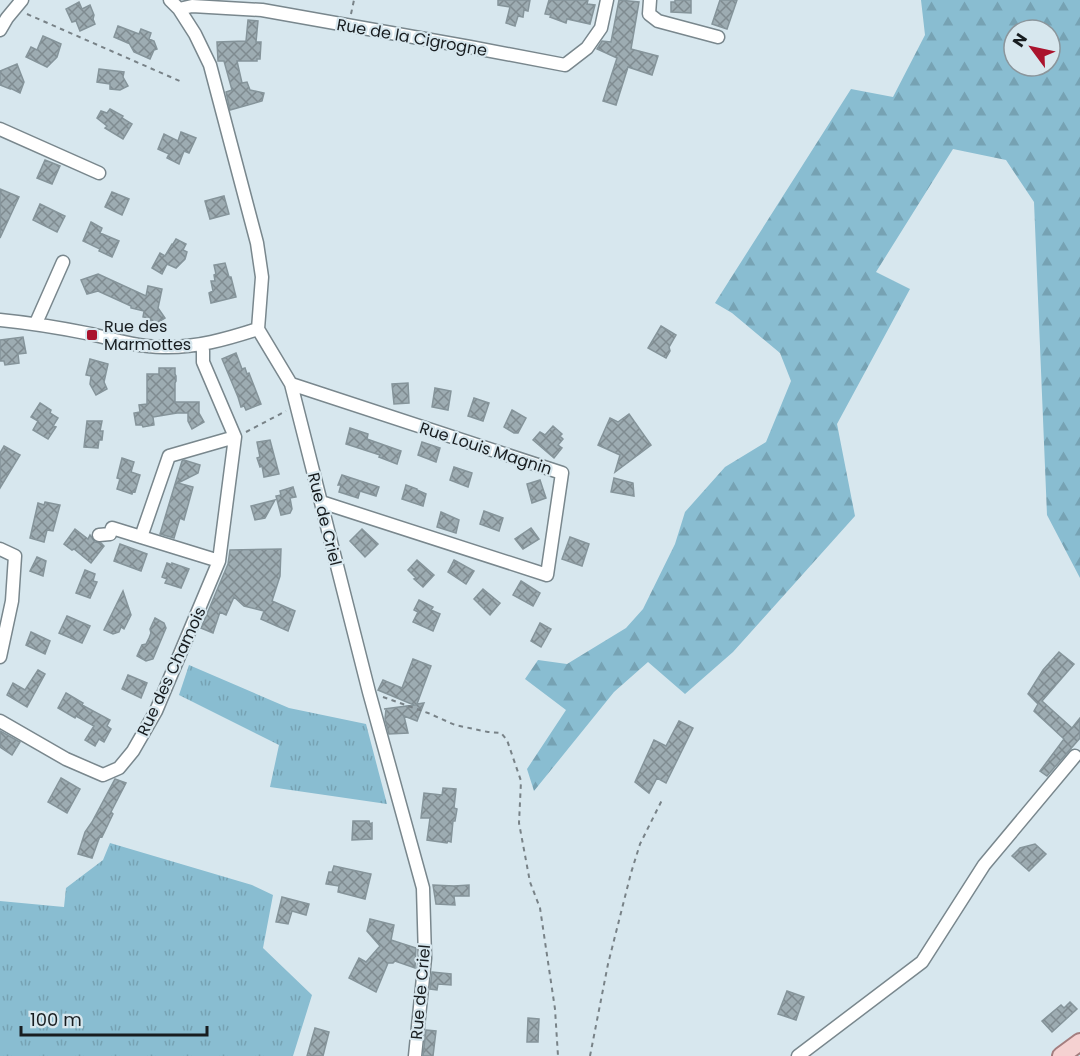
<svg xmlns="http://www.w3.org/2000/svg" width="1080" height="1056" font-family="Poppins,sans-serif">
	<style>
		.grass { fill: url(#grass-tufts) }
		.forest { fill: url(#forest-firs); fill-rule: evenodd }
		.building { fill: url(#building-cross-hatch); stroke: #85949a; stroke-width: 1.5 }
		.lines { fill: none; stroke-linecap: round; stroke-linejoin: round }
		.minor-casing { stroke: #79878d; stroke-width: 15 }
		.major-casing { stroke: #a47e7f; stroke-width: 20 }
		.path { stroke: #788287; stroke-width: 2; stroke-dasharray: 4.5 4.5; stroke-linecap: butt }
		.minor { stroke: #fff; stroke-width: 12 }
		.major { stroke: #f5d1d1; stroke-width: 16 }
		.poi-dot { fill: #aa132d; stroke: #d7e7ee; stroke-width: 2 }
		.labels { text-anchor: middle; stroke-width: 4.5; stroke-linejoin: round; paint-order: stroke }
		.street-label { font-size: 16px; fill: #181d20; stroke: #d7e7ee }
		.poi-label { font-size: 16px; fill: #181d20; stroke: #d7e7ee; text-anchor: start }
	</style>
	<defs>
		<pattern id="grass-tufts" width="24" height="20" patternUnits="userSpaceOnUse" patternTransform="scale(1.5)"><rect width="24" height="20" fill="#89bdd1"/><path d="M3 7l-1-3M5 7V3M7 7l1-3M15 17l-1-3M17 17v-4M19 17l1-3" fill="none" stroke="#76a2b3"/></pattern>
		<pattern id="forest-firs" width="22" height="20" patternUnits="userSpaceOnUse" patternTransform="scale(1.5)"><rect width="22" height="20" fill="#89bdd1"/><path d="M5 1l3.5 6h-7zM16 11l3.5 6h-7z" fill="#76a2b3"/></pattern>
		<pattern id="building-cross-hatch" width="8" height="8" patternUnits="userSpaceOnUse" patternTransform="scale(1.5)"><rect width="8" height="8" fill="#9dacb2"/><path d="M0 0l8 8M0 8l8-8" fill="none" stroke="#7f8b90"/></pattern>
	</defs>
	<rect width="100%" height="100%" fill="#d7e7ee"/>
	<path class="grass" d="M189 665 289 708 366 724 387 804 270 787 279 745 179 695Z
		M110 843 252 885 273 895 263 948 312 995 293 1056H0V901L64 907 66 888 103 860Z"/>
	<path class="forest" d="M921 0H1080V578L1047 515 1034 202 1006 160 953 149 876 272 910 289 837 424 855 516 733 652 685 694 648 662 614 692 534 791 527 769 566 710 525 679 538 660 567 664 626 628 643 609 675 544 685 512 725 467 766 442 791 381 780 353 732 313 715 303 851 89 893 97 925 35ZM1014 30H1050V66H1014Z"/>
	<path class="building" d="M498 0H530L528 11 524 10 523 17 518 16 515 26 506 23 510 7 498 5Z
		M549 0H588L587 4 595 5 590 24 567 19 566 23 550 17 551 15 545 14Z
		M619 0 639 2 631 49 658 56 652 75 628 67 616 105 603 101 617 58 597 49 602 41 611 42Z
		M675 0H691V13L671 12V2H675Z
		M720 0H737L727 29 712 24Z
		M79 2 82 9 90 5 94 15 93 19 95 24 80 31 76 21 72 22 66 9Z
		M248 20 258 21 256 42H261L260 59H257V61H237L242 83 247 82 250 90 264 93 262 101 230 110 226 92 232 90 224 61H218L217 42 246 41Z
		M118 26 139 34 141 29 151 33 149 39 154 41 157 49 154 50 150 59 134 52 128 41V43L114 37Z
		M43 36 61 44 57 57 47 67 26 57 31 47 37 50Z
		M17 64 24 82 20 93 10 88V89L0 85V71Z
		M99 69 124 72 123 77 128 86 120 90 110 89V84L97 82Z
		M110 109 123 116 122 118 132 124 123 139 105 128 107 126 97 118 101 111 107 113Z
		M181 132 196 138 189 153 184 151 179 164 167 158 169 154 158 149 164 134 178 141Z
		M45 160 60 166 52 184 37 178Z
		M0 189 19 197 0 238Z
		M112 192 129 199 122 215 105 207Z
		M224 196 229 214 210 219 205 201Z
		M40 204 65 216 57 232 33 220Z
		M91 222 102 228 100 233 119 241 112 257 99 251 100 249 83 241Z
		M176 239 186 244 183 250 187 252 185 259 176 268 167 264 162 274 152 268 160 253 165 256 172 244H173Z
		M225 263 229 277H231L236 297 211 303 209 293 213 291 211 281H215L214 275 216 274 214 265Z
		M98 274 146 296 148 286 162 289 158 308 165 318 154 325 149 318 143 317 144 311 131 308V306L98 291 87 294 81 280Z
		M661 326 676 335 669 347 670 351 666 358 648 348Z
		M23 337 26 353 18 354 19 363 5 365 4 361H0V340Z
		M236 353 242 369 245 368 247 374 249 373 261 404 246 410 244 406 241 407 238 397 222 359Z
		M90 359 108 364 104 382 107 389 96 395 90 384 91 376 86 375Z
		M159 368H175V374L176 376V381L175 383V402H199V413L204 422 192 429 188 421V413H177L153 417 154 425 143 427 142 425H136L134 413 140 412 139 405 147 404V374H159Z
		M408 383 409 403 394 404 392 384Z
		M435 388 451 391 448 410 432 407Z
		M474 398 489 403 483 421 468 416Z
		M40 403 51 410 50 413 58 418 53 426 56 427 48 439 33 430 38 421 31 417Z
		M512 410 526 418 518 433H514L504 427Z
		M629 414 651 445 615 472 620 455 598 445 610 418 618 422Z
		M87 421H102L100 431H103L102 440H99L98 448 84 447Z
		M553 426 562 434 560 436 563 439 558 445 562 448 554 458 533 440 540 432 545 435Z
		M350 428 368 434 367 439 401 451 397 464 379 457 380 455 346 444Z
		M270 440 279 474 264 477 262 466 260 467 257 458 260 457 257 442Z
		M422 442 440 448 436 462 418 455Z
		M4 446 20 455 0 488V453Z
		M122 458 134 462 131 472 140 475 135 492 133 491 132 494 117 489 120 479 117 478Z
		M184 460 200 465 198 473 178 483 193 487 184 520 180 518 174 538 160 534 182 461Z
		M454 467 472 473 468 487 450 480Z
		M342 475 379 487 376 496 360 491 358 498 339 492 341 485H338Z
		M614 478 633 483 634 496 611 492Z
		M540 480 546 498 532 503 527 484Z
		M406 485 417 489V490L426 494 423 506 402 499Z
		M293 487 296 497 290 498 292 509 290 513 281 515 276 496 281 495 280 491Z
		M275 500 265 518 255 520 251 506Z
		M45 502 60 505 53 531 47 530 44 542 30 538 38 503 44 505Z
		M484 511 503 518 499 531 480 524Z
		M441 512 459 520 456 533 437 527Z
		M531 528 539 539 523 549 515 539Z
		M75 529 88 539 90 535 95 542 101 543 104 546 91 563 74 549 72 550 64 544Z
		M362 529 378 544 365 557 350 541Z
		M570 537 589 544 582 566 562 559Z
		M120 544 147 554 141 571 114 561Z
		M281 549 280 576 272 601 295 611 288 631 261 619 264 611 244 606 234 597 226 615 220 612 213 633 201 628 228 564 230 550Z
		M37 557 46 561 43 576 30 571Z
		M417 560 434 575 423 587 414 579 416 578 408 570Z
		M454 560 474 571 466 584 448 572Z
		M167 563 172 565V563L189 569 181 588 165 583 167 579 162 577Z
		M85 570 95 574 93 581 97 582 90 598 76 593Z
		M521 581 540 593 533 606 513 595Z
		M483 589 500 603 490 615 474 599Z
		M123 591 131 615 124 629 121 627 119 632 113 634 104 630Z
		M419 600 433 607 431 610 440 614 433 631 413 622 418 612 414 610Z
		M67 616 90 626 82 643 59 633Z
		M155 618 164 623 166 628 153 659 146 661 137 656 142 645 146 644 149 638 151 633 150 629Z
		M540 623 551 629 541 647 531 641Z
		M31 632 50 641 45 654 26 645Z
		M1059 652 1074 664 1042 701 1072 728 1080 718V738L1047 776 1040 771 1064 739 1034 711 1038 704 1028 694 1043 670Z
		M413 659 431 666 417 704 424 703 417 721 404 716 408 733 389 734 385 719 386 709H384L414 705 378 690 383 680 402 688Z
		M38 670 45 674 27 707 7 695 13 683 25 690Z
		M128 675 147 683 141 698 122 689Z
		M66 693 83 703 82 705 110 720 107 726 111 729 104 742 99 739 95 746 85 740 94 726 76 716 75 718 58 708Z
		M679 721 693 728 666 783 657 778 649 793 635 782 654 740 666 746Z
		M0 731 20 742 12 755 0 747Z
		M61 778 80 789 67 813 48 802Z
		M115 779 126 783 111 812 113 814 102 837 100 836 92 858 78 854 85 832 92 822Z
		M443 788 456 789 454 808 457 809 455 821H453L451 842 448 841 447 843 427 840 430 818H421L424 793 442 795Z
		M353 821H369L370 824 372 823V839L352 840Z
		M1035 844 1046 854 1029 871 1012 856 1020 848Z
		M334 866 371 874 365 899 338 892 339 886 326 884 329 872H332Z
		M433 885 454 886 469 885V896H454L455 905 436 904Z
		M282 897 309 904 306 915 292 911 288 924 276 922Z
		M370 919 394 925 391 940 416 948 415 968 395 961 393 963H388L376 992 349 978 359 958 366 962 380 946 367 931Z
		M432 972 451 974V985L438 984 437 990 430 989Z
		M787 991 804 997 796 1020 778 1014Z
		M1070 1002 1077 1009 1052 1032 1042 1021 1061 1005 1064 1008Z
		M528 1018 539 1019 538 1042H527Z
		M315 1028 329 1032 323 1056H307Z
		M426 1030 436 1031 433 1056H423Z"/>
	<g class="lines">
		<g class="minor-casing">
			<path id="minor" d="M170 0 179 9 195 34 210 65 257 243 262 277 258 329 291 384 369 692 423 888 425 958 415 1056
				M650 0 649 14 658 21 718 37
				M179 9 192 6 262 10 470 47 565 65 587 48 601 28 607 0
				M0 30 7 18 22 0
				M0 129 99 173
				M0 320C31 323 61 328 91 334 115 340 139 347 163 347 196 348 227 339 258 329
				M36 323 63 262
				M291 384 562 473 547 575 321 502
				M99 535 110 534 112 528 219 561
				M141 537 169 456 235 437
				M0 549 15 556 12 601 0 657
				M0 721 66 759 103 775 119 768 133 751 156 711 219 561 235 437 203 362V351L201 344
				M798 1056 922 962 984 865 1075 756"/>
		</g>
		<g class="major-casing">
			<path id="major" d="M1061 1056 1080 1042"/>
		</g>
		<path class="path" d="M27 14 182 82
			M351 14 354 0
			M246 432 286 411
			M383 697 428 713 455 725 488 732 501 733 507 740 521 781 519 823 530 882 540 908 555 1009 558 1056
			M590 1056 608 964 631 873 640 844 663 798"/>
		<use href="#minor" class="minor"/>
		<use href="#major" class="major"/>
	</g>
	<rect class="poi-dot" x="86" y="329" width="12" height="12" rx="3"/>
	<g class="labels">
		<g class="street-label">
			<text transform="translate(412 37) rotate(10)" y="6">Rue de la Cigrogne</text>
			<text transform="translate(486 448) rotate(18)" y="6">Rue Louis Magnin</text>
			<text transform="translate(325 519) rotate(76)" y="6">Rue de Criel</text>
			<text transform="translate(171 671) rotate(-65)" y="6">Rue des Chamois</text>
			<text transform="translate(420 992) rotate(-85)" y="6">Rue de Criel</text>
		</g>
		<g class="poi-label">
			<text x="104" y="332">Rue des<tspan x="104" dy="18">Marmottes</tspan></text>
		</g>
	</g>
	<g transform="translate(1032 48) rotate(303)"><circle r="28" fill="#d7e7ee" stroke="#8b969c" stroke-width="1.5"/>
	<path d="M0-4.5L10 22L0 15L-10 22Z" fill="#aa132d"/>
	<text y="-9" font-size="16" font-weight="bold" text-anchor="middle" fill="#181d20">N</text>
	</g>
	<path d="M21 1026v9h186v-9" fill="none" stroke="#181d20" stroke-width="3"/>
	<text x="30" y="1026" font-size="18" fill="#181d20" stroke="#d7e7ee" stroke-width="4.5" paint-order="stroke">100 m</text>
</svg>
